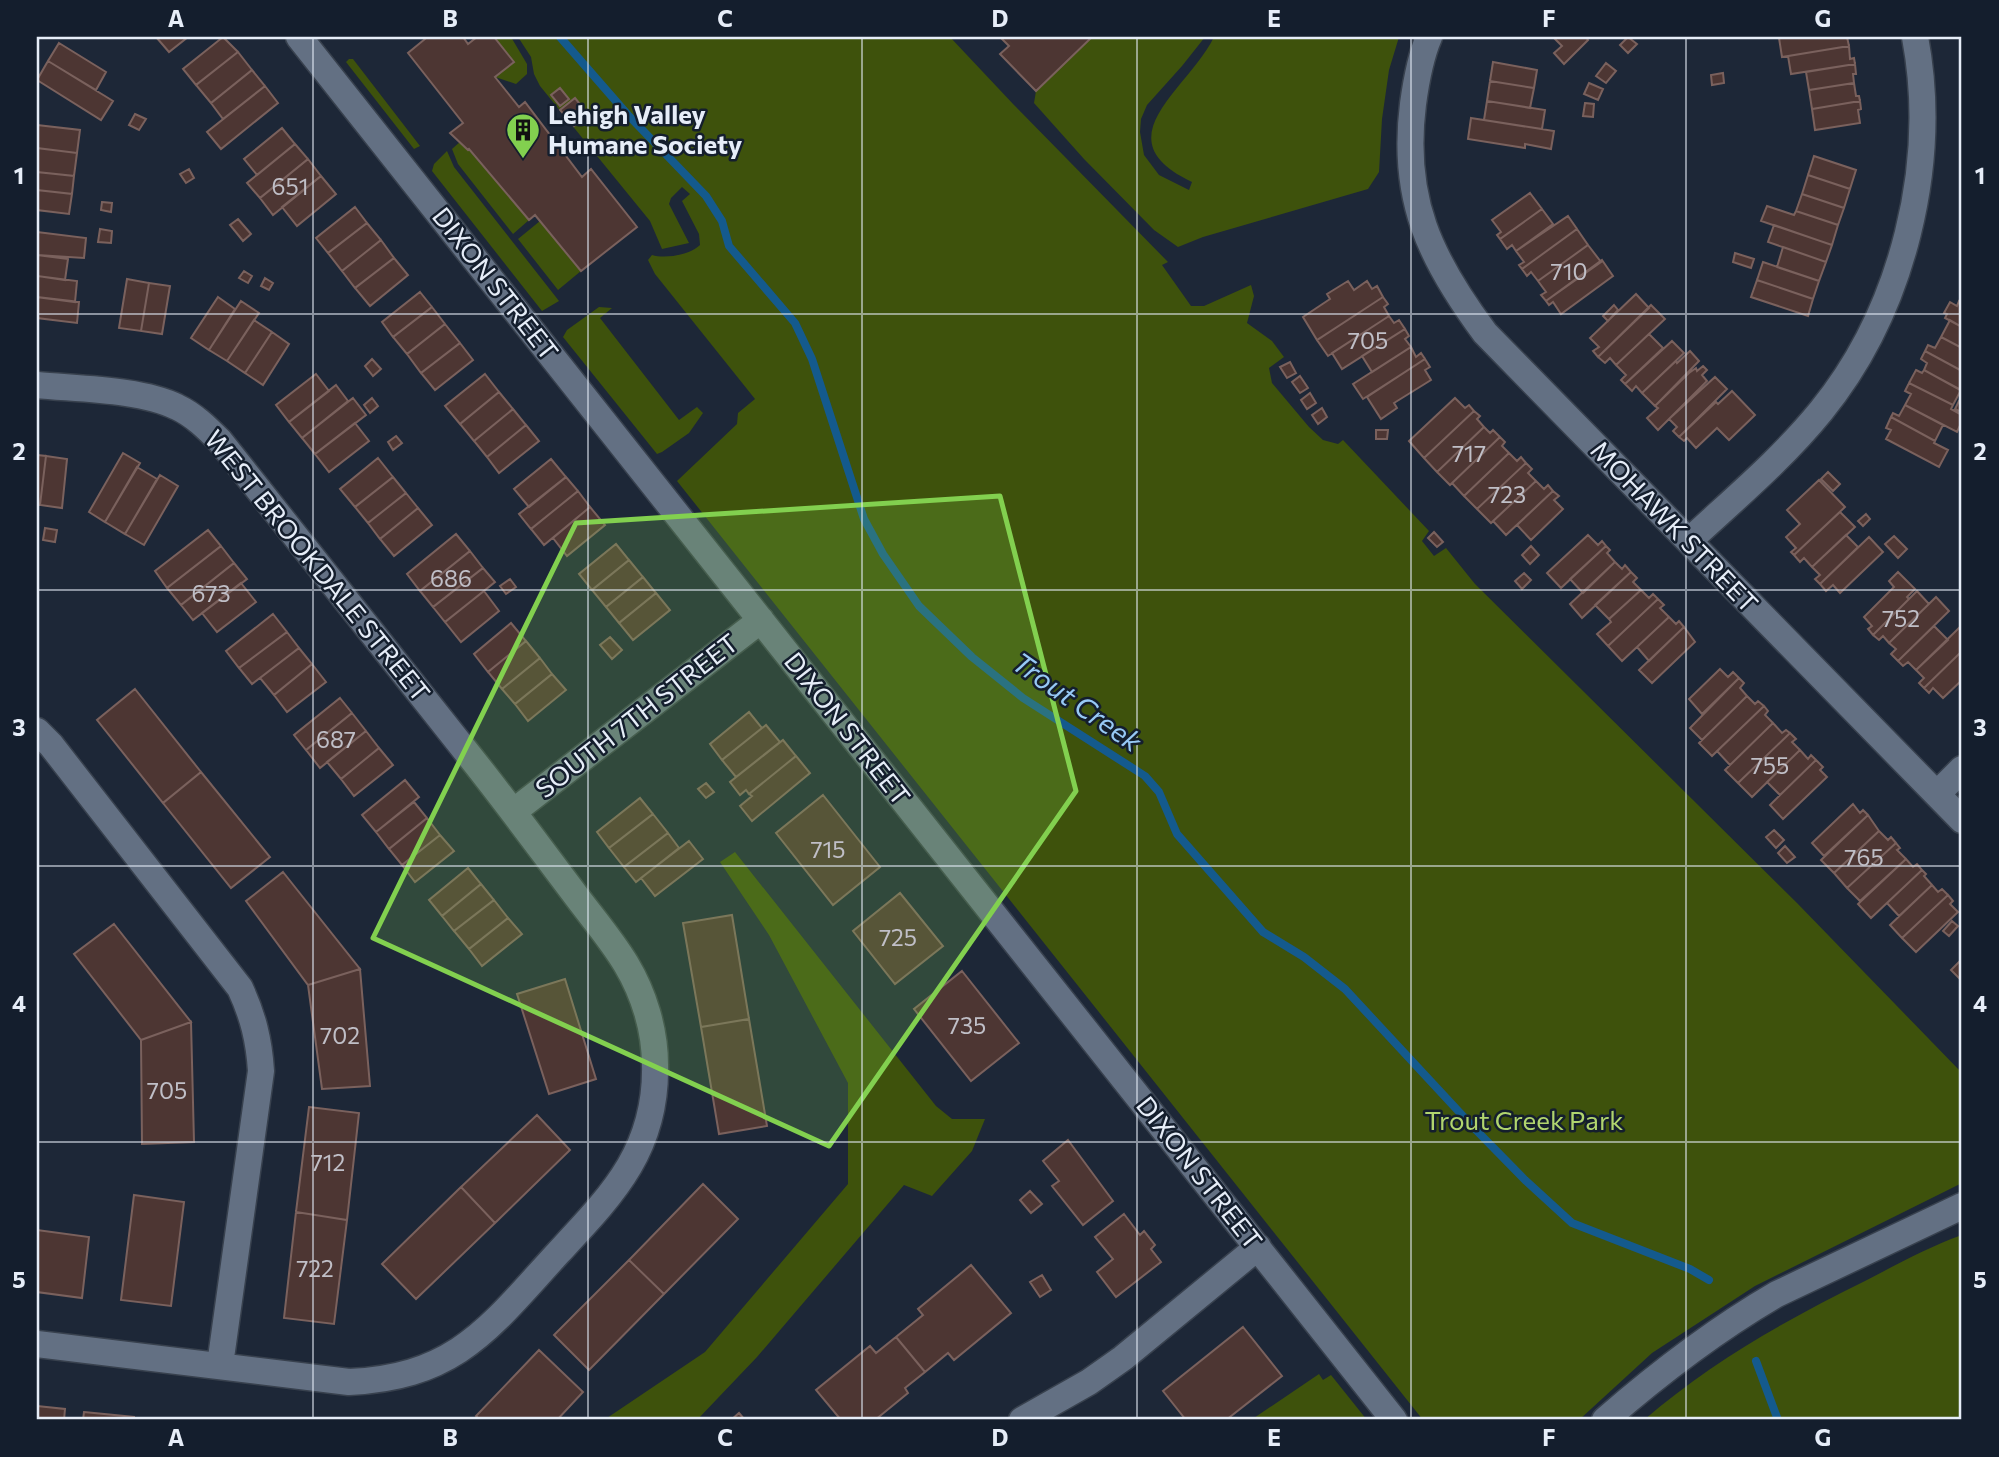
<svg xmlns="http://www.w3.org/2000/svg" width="1999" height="1457" font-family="Commissioner,sans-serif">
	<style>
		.green { fill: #3e520c }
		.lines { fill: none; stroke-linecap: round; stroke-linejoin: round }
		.stream { stroke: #145a8d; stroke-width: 8 }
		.building { fill: #4d3633; stroke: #7a615d; stroke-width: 2 }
		.minor-casing { stroke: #38414e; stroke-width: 29 }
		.minor { stroke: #637083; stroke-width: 26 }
		.marked { fill: #82d04f; fill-opacity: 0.2; stroke: #82d04f; stroke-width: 5; stroke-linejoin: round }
		.grid { fill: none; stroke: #e6edf8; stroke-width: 2; stroke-opacity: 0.55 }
		.labels { text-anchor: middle; stroke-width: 5; stroke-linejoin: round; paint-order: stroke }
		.number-label { font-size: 23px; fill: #c0bfc7 }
		.poi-label { font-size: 26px; font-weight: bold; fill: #e6edf8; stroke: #141e2d; text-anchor: start }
		.street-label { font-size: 26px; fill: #e6edf8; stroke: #141e2d }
		.park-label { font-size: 26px; fill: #b1d56e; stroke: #141e2d }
		.water-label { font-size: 28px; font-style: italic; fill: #97c9f5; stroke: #141e2d }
		.neatline { fill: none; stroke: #e6edf8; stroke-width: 2.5 }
		.grid-label { font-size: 23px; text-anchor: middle; font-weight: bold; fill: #e6edf8 }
	</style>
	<rect width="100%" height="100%" fill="#1d2737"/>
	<path class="green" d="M494 37H511L527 64V74L516 84 495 77 514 62Z
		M518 37H950L1014 105 1168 262 1162 265 1191 306H1204L1251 285 1254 296 1247 323 1272 341 1284 357 1269 368 1272 383 1309 427 1323 440 1338 444 1343 440 1429 531 1422 541 1434 556 1446 548 1475 584 1797 903 1962 1073V1183L1755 1286 1652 1353 1579 1420H1423L677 481 737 424 738 413 755 399 655 274 648 260 652 255C665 259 690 255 700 245L699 234 682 201 690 194 682 187 671 198 669 204 689 243 662 249 650 221 540 86 534 74 531 57Z
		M1092 37H1205L1182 66 1147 105 1141 119 1140 132 1144 155 1159 175 1189 190 1192 182C1100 139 1189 89 1214 37H1399L1389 70 1382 119 1379 172 1368 189 1203 237 1178 247 1154 230 1084 159 1034 103 1036 91Z
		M349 59H353L420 146 414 149 346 62Z
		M461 141 492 177 494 176 529 220 513 234 458 164 452 149Z
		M447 151 454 167 559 301 542 311 432 171 434 164Z
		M540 221 581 271 558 290 518 239Z
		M599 307 612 308 600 318 679 420 697 407 703 413 689 433 662 452 657 454 563 337 567 330Z
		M735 852 936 1106 952 1119H985L972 1151 932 1196 904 1185 757 1357 697 1420H604L705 1352 848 1184V1083L769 935 720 862Z
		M1962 1235V1420H1644C1711 1362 1786 1320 1865 1281 1898 1264 1928 1247 1962 1235Z
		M1319 1374 1323 1380 1331 1375 1367 1420H1251Z"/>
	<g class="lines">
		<path class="stream" d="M560 37 628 115 706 196 722 221 729 246 795 323 812 359 864 519 883 554 919 606 972 657 1023 698 1145 776 1159 792 1177 834 1263 932 1304 957 1345 989 1475 1129 1525 1180 1572 1223 1690 1269 1709 1280
			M1756 1361 1778 1420"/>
	</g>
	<path class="building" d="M156 37H188L169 52Z
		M223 37 238 52 196 85 183 69Z
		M423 37H463L468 44 477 37H494L514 62 495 77 519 107 525 102 582 177 591 169 637 227 581 271 535 215 529 220 469 149 468 150 450 133 463 123 408 53 425 39Z
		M1000 37H1092L1036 91 1000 54 1009 46Z
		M1553 37H1586L1588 40 1564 64 1554 53 1562 46Z
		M1628 37 1637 44 1628 53 1620 45Z
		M1785 37H1847L1849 46 1782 57 1779 38Z
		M59 43 106 72 96 90 48 61Z
		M1849 46 1850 59 1854 58 1855 64 1791 74 1788 56Z
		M238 52 252 70 211 103 196 85Z
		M48 61 113 101 101 120 37 80Z
		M1493 62 1537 70 1534 88 1490 81Z
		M1606 63 1616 71 1606 83 1596 76Z
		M1855 64 1856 74H1853L1854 83 1809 90 1806 72Z
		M252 70 265 86 223 119 211 103Z
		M1723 73 1724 83 1712 85 1711 75Z
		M1490 81 1534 88 1530 108 1487 101Z
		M1589 83 1603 89 1598 100 1584 94Z
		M1854 83 1856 96H1859L1860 101 1812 109 1809 90Z
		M265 86 278 103 221 149 207 132Z
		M560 88 569 99 560 106 551 95Z
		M575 98 588 114 574 126 560 110Z
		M1487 101 1545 110 1542 129 1484 120Z
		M1860 101 1861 109 1858 110 1860 123 1815 130 1812 109Z
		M1585 103 1594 104 1593 117 1583 116Z
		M135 114 146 119 139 130 129 125Z
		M1471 118 1554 131 1551 149 1525 144V148L1468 139Z
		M37 125 80 130 77 153 37 148Z
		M282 128 295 144 257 175 244 159Z
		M295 144 308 159 260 198 247 183Z
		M37 148 77 153 74 176 37 172Z
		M1814 156 1856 170 1850 189 1808 175Z
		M308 159 321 176 273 215 260 198Z
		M189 169 194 178 186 183 180 174Z
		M37 172 74 176 72 194 37 190Z
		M1808 175 1850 189 1844 208 1802 194Z
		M321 176 336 194 297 226 282 207Z
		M37 190 72 194 69 214 37 210Z
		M1530 193 1542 209 1500 239 1497 235 1501 232 1492 220Z
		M1802 194 1844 208 1838 225 1796 211Z
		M102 202 112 203 111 212 101 210Z
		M1767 206 1794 215 1796 211 1838 225 1832 245 1761 221Z
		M355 207 367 223 328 253 316 238Z
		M1542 209 1553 224 1516 251 1512 245 1507 249 1500 239Z
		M1568 216 1577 229 1522 269 1519 265 1524 262 1516 251Z
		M238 219 251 234 243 241 230 225Z
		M367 223 381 240 342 271 328 253Z
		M1774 225 1832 245 1826 262 1768 242Z
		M100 229 112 231 111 243 98 242Z
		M1577 229 1588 245 1538 281 1531 272 1527 276 1522 269Z
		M37 232 86 238 84 258 37 255Z
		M381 240 394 258 355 288 342 271Z
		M1588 245 1601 262 1546 301 1541 295 1546 292 1538 281Z
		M1783 247 1826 262 1819 281 1777 267Z
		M1735 253 1754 259 1751 268 1733 262Z
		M37 255 68 259 65 280 37 276Z
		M394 258 408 275 370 306 355 288Z
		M1602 260 1613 276 1561 314 1553 302 1549 305 1546 301Z
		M1763 262 1819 281 1813 299 1757 280Z
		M244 271 252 276 248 283 239 278Z
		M37 276 77 281 75 302 37 297Z
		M265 278 273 283 269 290 261 286Z
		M127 279 149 283 141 331 119 328Z
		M1757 280 1813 299 1808 316 1751 297Z
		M1348 281 1354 290 1367 281 1372 289 1377 286 1383 297 1317 340 1303 317 1330 299 1327 294Z
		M149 283 170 286 162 334 141 331Z
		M420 292 432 307 393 337 382 322Z
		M1636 294 1649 308 1598 357 1593 351 1599 347 1590 338Z
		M37 297 79 302 77 323 37 318Z
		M218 297 235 309 209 350 191 338Z
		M1383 297 1388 304 1384 307 1389 316 1328 356 1317 340Z
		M241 301 259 313 227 361 209 350Z
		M1959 301 1962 303V327L1945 318 1947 314 1944 313 1950 302 1957 306Z
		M1614 305 1618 310 1608 321 1603 316Z
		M1651 305 1665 319 1616 365 1610 358 1605 363 1598 357Z
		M432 307 445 324 407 354 393 337Z
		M1389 316 1394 323 1399 320 1405 329 1342 369 1332 353Z
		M254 320 272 332 245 373 227 361Z
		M1950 320 1962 327V348L1941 337Z
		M445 324 460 343 421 373 407 354Z
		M1405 329 1409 336 1405 339 1411 347 1372 372 1362 356Z
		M272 332 289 344 263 385 245 373Z
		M1649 334 1663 348 1625 384 1621 380 1626 375 1616 365Z
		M1941 337 1962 348V371L1925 351 1928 345 1935 348Z
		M1672 341 1684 353 1642 393 1636 386 1632 391 1625 384Z
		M460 343 473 360 435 390 421 373Z
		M1411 347 1416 357 1421 353 1425 359 1363 399 1353 384Z
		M1690 351 1699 361 1655 406 1642 393 1676 361 1677 363Z
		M1925 351 1962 371V391L1924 370 1927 363 1921 359Z
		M372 359 381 369 373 376 365 366Z
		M1425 359 1430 367 1425 370 1431 380 1394 403 1397 408 1381 419 1367 397Z
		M1290 362 1296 373 1287 378 1280 367Z
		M1703 366 1707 370 1702 375 1707 381 1658 430 1647 418 1658 408 1655 406 1689 373 1696 368 1697 371Z
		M1916 370 1922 373 1924 370 1961 390 1953 405 1909 383Z
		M316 374 329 391 289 422 276 405Z
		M485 374 499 392 460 424 445 406Z
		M1300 376 1308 388 1300 393 1292 382Z
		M1715 377 1727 389 1679 437 1673 431 1677 427 1669 419Z
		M1909 383 1953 405 1951 409 1962 415V421L1957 432 1905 405 1911 394 1905 391Z
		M336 385 348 401 302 438 289 422Z
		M1732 391 1755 415 1729 440 1717 428 1696 448 1687 438 1684 441 1679 437 1716 402 1718 404Z
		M499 392 513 409 474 441 460 424Z
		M1310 393 1316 403 1307 409 1301 400Z
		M353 398 366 415 315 454 302 438Z
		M372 398 378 406 370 413 364 405Z
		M1455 398 1465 408 1469 405 1474 411 1424 458 1409 441Z
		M1959 401 1962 402 1961 412 1955 409Z
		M1905 405 1943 425 1935 441 1891 417 1893 413 1899 416Z
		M1322 408 1327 417 1318 424 1312 415Z
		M513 409 526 425 487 457 474 441Z
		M1474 411 1480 416 1477 419 1484 427 1437 472 1424 458Z
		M1891 417 1935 441 1934 443 1948 450 1939 467 1886 439 1891 430 1886 428Z
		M355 423 369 441 329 472 315 454Z
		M526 425 539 441 499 473 487 457Z
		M1484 427 1490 433 1493 430 1500 437 1450 485 1437 472Z
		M1376 430H1388L1387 439H1376Z
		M396 436 402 443 393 450 388 442Z
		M1500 437 1505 442 1502 446 1509 453 1464 496 1452 483Z
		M123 453 140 463 105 522 89 512Z
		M1509 453 1517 461 1521 457 1526 463 1477 509 1464 496Z
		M37 455 46 456 40 505H37Z
		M46 456 67 459 62 508 40 505Z
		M378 458 393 477 355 507 340 489Z
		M551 459 566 477 529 507 514 489Z
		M1526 463 1532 469 1528 473 1536 481 1491 523 1477 509Z
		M137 467 157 479 125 534 105 522Z
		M1828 472 1840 484 1833 491 1821 479Z
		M160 475 178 486 144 545 125 534Z
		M393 477 406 493 368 523 355 507Z
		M566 477 578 491 531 529 519 514Z
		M1819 480 1845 507 1794 555 1791 552 1796 548 1786 537 1800 524 1787 510Z
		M1536 481 1544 489 1548 485 1553 491 1506 535 1493 521Z
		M578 491 590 507 544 545 531 529Z
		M1553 491 1559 496 1554 500 1563 509 1531 540 1517 525Z
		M406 493 418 508 380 539 368 523Z
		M590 507 605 525 567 556 553 538Z
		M418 508 432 525 394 556 380 539Z
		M1840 512 1855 527 1812 567 1804 558 1800 562 1794 555Z
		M1866 514 1870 519 1863 526 1858 521Z
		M45 528 57 530 55 542 43 540Z
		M208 530 221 546 167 588 155 571Z
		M1434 532 1443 542 1437 547 1428 538Z
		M456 534 470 551 420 591 407 574Z
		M1588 535 1598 545 1602 541 1606 546 1561 588 1547 573Z
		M1846 535 1858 547 1820 584 1815 579 1820 575 1812 567Z
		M1894 536 1907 549 1898 558 1885 544Z
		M1869 537 1883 552 1840 593 1833 585 1826 591 1820 584Z
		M616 544 629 560 592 590 579 574Z
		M221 546 234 563 181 605 167 588Z
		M1531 546 1539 555 1530 564 1522 555Z
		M1606 546 1610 550 1607 553 1615 562 1583 593 1570 579Z
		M470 551 483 568 433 607 420 591Z
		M629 560 643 577 606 607 592 590Z
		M1615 562 1622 569 1625 565 1631 572 1582 618 1570 604Z
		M234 563 247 579 193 620 181 605Z
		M483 568 495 582 445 622 433 607Z
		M1631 572 1637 578 1633 582 1641 590 1609 619 1595 605Z
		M1898 572 1915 589 1907 597 1909 599 1873 635 1868 629 1872 626 1864 617 1894 587 1889 581Z
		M1524 573 1531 580 1522 589 1515 581Z
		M643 577 656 593 619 623 606 607Z
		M510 579 516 587 506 594 500 586Z
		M241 583 256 602 217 632 202 613Z
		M1641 590 1649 598 1653 594 1658 599 1608 646 1597 634 1611 622 1609 619Z
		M484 591 499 611 461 642 445 622Z
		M1917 591 1929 604 1889 643 1883 636 1879 640 1873 635Z
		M656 593 670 610 633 640 619 623Z
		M1936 597 1949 611 1898 661 1891 654 1896 649 1889 643Z
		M1658 599 1664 605 1660 608 1669 617 1622 661 1608 646Z
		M273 614 287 632 239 668 226 651Z
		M1669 617 1676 624 1679 621 1684 627 1649 661 1637 647Z
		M511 623 526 641 488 672 474 654Z
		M1962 625 1961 652 1924 688 1919 683 1924 678 1916 670Z
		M1934 626 1948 640 1916 670 1908 662 1903 666 1898 661Z
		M1684 627 1695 642 1652 683 1639 670Z
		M287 632 299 648 252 684 239 668Z
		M610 637 622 650 612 659 600 645Z
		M526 641 540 658 502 689 488 672Z
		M299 648 312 664 274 695 260 678Z
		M1961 652 1962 680 1943 698 1933 688 1929 693 1924 688Z
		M540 658 552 674 515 704 502 689Z
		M312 664 326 682 287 712 274 695Z
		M1720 669 1728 677 1733 672 1739 678 1702 714 1689 699Z
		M552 674 566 690 528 721 515 704Z
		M1739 678 1744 683 1740 688 1747 696 1702 740 1690 728Z
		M135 689 201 772 163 803 97 720Z
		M1747 696 1755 704 1758 701 1764 706 1712 756 1699 743Z
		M340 698 352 713 306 750 294 735Z
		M1764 706 1768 711 1765 715 1773 723 1730 765 1717 751Z
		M749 712 762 728 722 760 710 744Z
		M352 713 366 731 320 768 306 750Z
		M1773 723 1782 733 1786 730 1790 733 1738 783 1725 770Z
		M766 725 780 742 736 777 722 760Z
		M366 731 379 748 341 779 327 762Z
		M1790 733 1796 739 1792 742 1800 750 1752 797 1738 783Z
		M783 740 796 756 749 794 746 790 740 795 730 782Z
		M379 748 393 765 354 796 341 779Z
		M1800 750 1808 759 1811 755 1816 760 1780 795 1767 782Z
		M796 756 810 773 752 821 740 806 752 796 749 794Z
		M1816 760 1823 767 1820 770 1827 777 1783 819 1770 805Z
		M201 772 270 857 231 888 163 803Z
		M405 780 419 797 376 832 362 815Z
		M706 783 714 792 706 798 698 789Z
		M823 795 880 867 833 905 776 833Z
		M640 798 653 814 609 848 597 832Z
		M414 802 427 818 389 849 376 832Z
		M1853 804 1860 813 1863 810 1868 815 1824 856 1812 843Z
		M653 814 668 833 624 867 609 848Z
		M1868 815 1879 831 1834 873 1821 860Z
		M427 818 440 835 402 865 389 849Z
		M1774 830 1784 840 1776 848 1766 837Z
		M1879 831 1888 840 1891 837 1896 843 1847 888 1834 873Z
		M668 833 679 848 636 882 624 867Z
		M440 835 454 851 415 882 402 865Z
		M689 841 703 859 655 896 641 878Z
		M1896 843 1900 848 1897 850 1906 859 1860 901 1847 888Z
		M1785 846 1795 857 1787 863 1778 853Z
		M1906 859 1913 867 1917 864 1922 870 1871 918 1858 904Z
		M468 868 481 884 442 916 429 900Z
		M1922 870 1926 874 1924 876 1932 885 1899 916 1887 903Z
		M283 872 360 969 308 985 246 901Z
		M481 884 494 900 454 931 442 916Z
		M1932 885 1938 892 1942 889 1948 895 1902 938 1890 925Z
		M900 893 943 946 895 984 853 931Z
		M1948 895 1953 901 1950 904 1958 912 1916 952 1902 938Z
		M494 900 508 918 469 949 454 931Z
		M732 915 749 1019 701 1027 683 923Z
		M508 918 522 934 482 966 469 949Z
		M1952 921 1958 926 1949 936 1943 931Z
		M114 924 191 1022 141 1040 74 954Z
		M1962 959V981L1951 970Z
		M360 969 370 1086 322 1089 308 985Z
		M962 971 1019 1043 971 1081 914 1009Z
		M565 979 596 1079 549 1094 517 994Z
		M749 1019 767 1126 719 1134 701 1027Z
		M191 1022 194 1142 142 1144 141 1040Z
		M309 1107 359 1113 347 1220 296 1212Z
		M537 1115 570 1150 495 1223 461 1187Z
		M1068 1140 1113 1201 1083 1225 1052 1186 1059 1181 1043 1161Z
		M703 1184 738 1219 664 1294 629 1260Z
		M461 1187 495 1223 416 1299 382 1264Z
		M1030 1191 1042 1204 1031 1213 1020 1200Z
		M134 1195 184 1202 171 1306 121 1300Z
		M296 1212 347 1220 334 1324 284 1318Z
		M1124 1214 1140 1235 1144 1231 1155 1245 1151 1249 1161 1262 1116 1297 1097 1272 1113 1259 1095 1237Z
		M37 1230 89 1237 82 1298 37 1292Z
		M629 1260 664 1294 589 1370 554 1335Z
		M971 1265 1011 1313 954 1360 948 1353 925 1372 896 1337 923 1315 918 1309Z
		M1042 1275 1051 1290 1040 1297 1030 1282Z
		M1243 1327 1282 1376 1226 1420H1186L1163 1391Z
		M896 1337 925 1372 905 1388 908 1393 875 1420H841L816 1390 870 1346 876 1353Z
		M539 1350 583 1392 557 1420H480L476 1416Z
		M37 1406 65 1409 64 1420H37Z
		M84 1412 134 1417V1420H83Z
		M739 1413 745 1420H731Z"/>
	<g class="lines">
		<g class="minor-casing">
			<path id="minor" d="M299 37 1394 1420
				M1429 37C1420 58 1416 82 1413 104 1401 199 1430 259 1485 333L1962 820
				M37 385C77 389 141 389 177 407 194 415 207 428 220 441 304 547 388 653 472 759 507 803 540 848 574 893 591 916 611 939 626 964 644 994 655 1030 655 1065 657 1150 612 1195 558 1253 490 1327 457 1377 349 1382L37 1344
				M1689 541C1734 499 1782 459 1821 411 1903 310 1939 164 1915 37
				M37 731 51 745 240 988C253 1016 259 1040 261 1071L220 1365
				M1937 794 1962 769
				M513 812 761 620
				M1022 1420 1089 1382 1123 1358 1258 1247
				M1605 1420C1659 1373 1715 1330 1777 1294L1962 1206"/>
		</g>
		<use href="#minor" class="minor"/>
	</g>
	<path class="marked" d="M1000 496 1076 791 829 1146 373 938 576 523Z"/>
	<path class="grid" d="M313 37V1420M588 37V1420M862 37V1420M1137 37V1420M1411 37V1420M1686 37V1420M37 314H1962M37 590H1962M37 866H1962M37 1142H1962"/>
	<defs>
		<g id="building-pin" transform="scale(1.75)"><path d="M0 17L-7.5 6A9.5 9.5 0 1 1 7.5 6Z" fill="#82d04f" stroke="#141e2d"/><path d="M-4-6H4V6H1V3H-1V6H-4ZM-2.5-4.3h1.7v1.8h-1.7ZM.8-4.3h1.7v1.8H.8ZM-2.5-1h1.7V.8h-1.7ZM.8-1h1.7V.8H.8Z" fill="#111"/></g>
	</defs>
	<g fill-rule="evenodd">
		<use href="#building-pin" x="523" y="130"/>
	</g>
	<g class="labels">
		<g class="number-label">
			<text x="290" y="195">651</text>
			<text x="1569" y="280">710</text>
			<text x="1368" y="349">705</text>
			<text x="1469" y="462">717</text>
			<text x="1507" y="503">723</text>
			<text x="451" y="587">686</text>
			<text x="211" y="602">673</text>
			<text x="1901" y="627">752</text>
			<text x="336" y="748">687</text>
			<text x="1770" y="774">755</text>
			<text x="828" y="858">715</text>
			<text x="1864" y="866">765</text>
			<text x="898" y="946">725</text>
			<text x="967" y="1034">735</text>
			<text x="340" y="1044">702</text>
			<text x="167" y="1099">705</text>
			<text x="328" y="1171">712</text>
			<text x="315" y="1277">722</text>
		</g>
		<g class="poi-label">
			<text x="548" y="124">Lehigh Valley<tspan x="548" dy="30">Humane Society</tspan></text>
		</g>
		<g class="street-label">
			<text transform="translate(495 284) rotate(52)" y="9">DIXON STREET</text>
			<text transform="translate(1674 527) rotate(46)" y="9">MOHAWK STREET</text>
			<text transform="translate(317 566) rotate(51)" y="9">WEST BROOKDALE STREET</text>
			<text transform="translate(637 716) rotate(-38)" y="9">SOUTH 7TH STREET</text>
			<text transform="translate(847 729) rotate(52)" y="9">DIXON STREET</text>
			<text transform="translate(1199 1173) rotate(52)" y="9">DIXON STREET</text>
		</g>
		<g class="park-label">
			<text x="1524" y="1130">Trout Creek Park</text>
		</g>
		<g class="water-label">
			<text transform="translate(1077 702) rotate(35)" y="10">Trout Creek</text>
		</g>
	</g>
	<rect width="1999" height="1457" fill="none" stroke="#141e2d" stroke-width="77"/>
	<rect x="38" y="38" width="1922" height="1380" class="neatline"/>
	<g class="grid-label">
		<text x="176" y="27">A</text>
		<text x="450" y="27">B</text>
		<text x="725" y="27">C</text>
		<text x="1000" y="27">D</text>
		<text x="1274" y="27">E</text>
		<text x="1549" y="27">F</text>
		<text x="1823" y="27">G</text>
		<text x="19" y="184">1</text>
		<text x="1980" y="184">1</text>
		<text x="19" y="460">2</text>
		<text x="1980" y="460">2</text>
		<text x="19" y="736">3</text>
		<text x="1980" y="736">3</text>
		<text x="19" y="1012">4</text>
		<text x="1980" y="1012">4</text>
		<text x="19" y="1288">5</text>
		<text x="1980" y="1288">5</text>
		<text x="176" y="1446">A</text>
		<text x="450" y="1446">B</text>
		<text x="725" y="1446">C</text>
		<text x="1000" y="1446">D</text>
		<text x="1274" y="1446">E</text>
		<text x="1549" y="1446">F</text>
		<text x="1823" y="1446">G</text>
	</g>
</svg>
